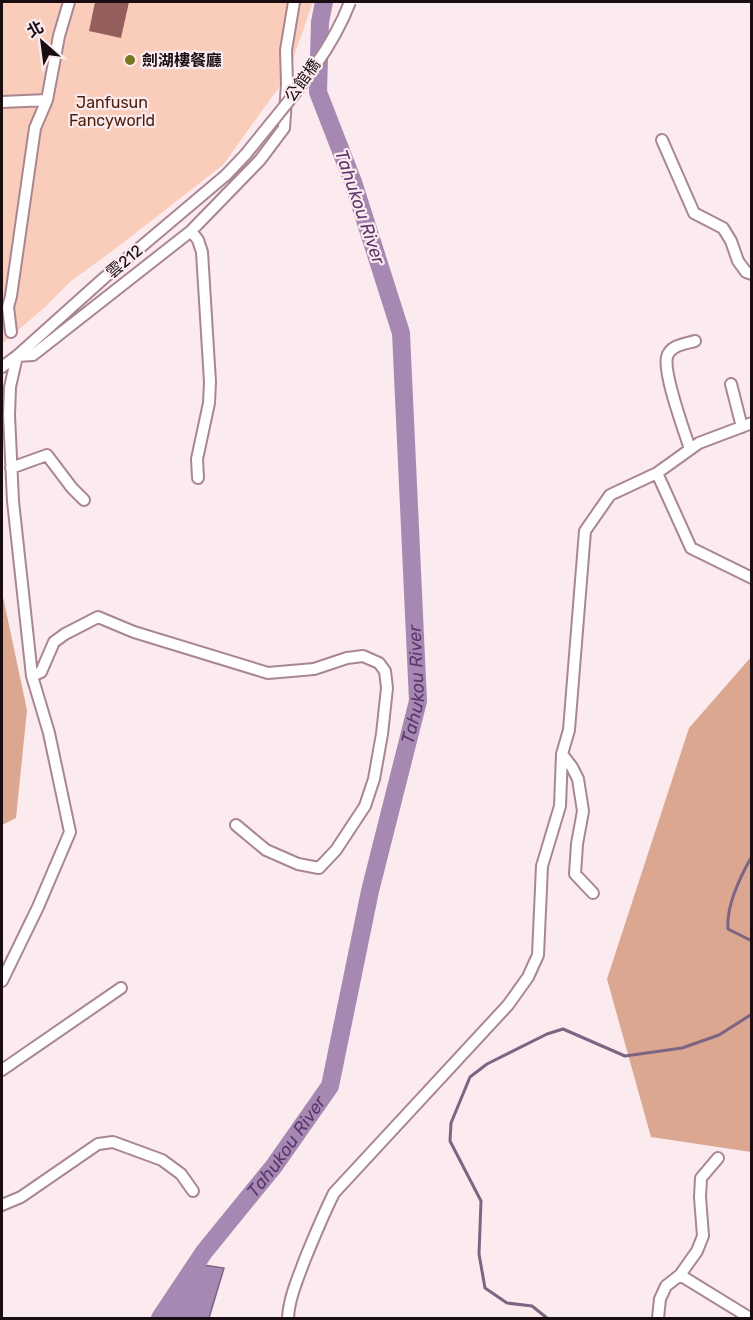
<svg xmlns="http://www.w3.org/2000/svg" width="753" height="1320" font-family="Rubik,'Noto Sans TC',sans-serif">
	<style>
		.green { fill: #faccba }
		.forest { fill: #dca791 }
		.water { fill: #a689b3; stroke: #7c6482; stroke-width: 1.5 }
		.lines { fill: none; stroke-linecap: round; stroke-linejoin: round }
		.stream { stroke: #7c6482; stroke-width: 3 }
		.river { stroke: #a689b3; stroke-width: 18 }
		.building { fill: #945e5d }
		.minor-casing { stroke: #a98691; stroke-width: 14 }
		.minor { stroke: #fff; stroke-width: 10 }
		.minor-bridge-casing { stroke: #a98691; stroke-width: 14; stroke-linecap: butt }
		.minor-bridge { stroke: #fff; stroke-width: 10 }
		.poi-dot { fill: #79771d; stroke: #fbebef; stroke-width: 2 }
		.labels { text-anchor: middle; stroke-width: 4.5; stroke-linejoin: round; paint-order: stroke }
		.poi-label { font-size: 16px; font-weight: bold; fill: #1a0d11; stroke: #fbebef; text-anchor: start }
		.street-label { font-size: 16px; fill: #1a0d11; stroke: #fbebef }
		.park-label { font-size: 16px; fill: #4f1f08; stroke: #fbebef }
		.water-label { font-size: 18px; font-style: italic; fill: #5d356d; stroke: #fbebef }
	</style>
	<rect width="100%" height="100%" fill="#fbebef"/>
	<path class="green" d="M2 2H313L287 76 223 165 119 246 71 281 45 307 2 344Z"/>
	<path class="forest" d="M2 592 27 710 16 818 2 825Z
		M751 657V1152L651 1137 607 979 689 728Z"/>
	<path class="water" d="M190 1263 224 1268 209 1318H157Z"/>
	<g class="lines">
		<path class="stream" d="M752 856C740 877 726 905 728 929L752 941
			M547 1318 532 1306 507 1303 485 1288 479 1254 481 1201 450 1141 451 1123 470 1077 487 1064 547 1034 563 1029 625 1056 682 1048 719 1035 752 1014"/>
		<path class="river" id="s1" d="M160 1318 204 1252 274 1166 330 1086 370 891 418 701 401 333 353 182 318 92 320 22 324 2"/>
	</g>
	<path class="building" d="M95 2H129L121 38 89 31Z"/>
	<g class="lines">
		<g class="minor-casing">
			<path id="minor" d="M2 102 47 100
				M662 140 694 213 723 228 731 241 738 261 746 272 752 274
				M191 231 198 240 202 252 210 382 209 403 197 459 198 478
				M11 332 8 307 11 296 35 128 47 100 59 36 69 2
				M17 356 33 355 191 231 260 160 284 128 287 84 286 50 294 2
				M2 367 17 356 104 278 226 175 246 154
				M731 384 742 427
				M690 449C684 430 663 374 667 357 670 345 685 344 695 341
				M11 468 47 455 72 488 84 500
				M657 473 691 548 752 578
				M32 676 41 672 54 642 65 634 98 617 134 632 268 673 314 669 347 658 363 656 379 663 385 671 387 688 382 734 374 779 365 806 336 850 319 868 298 864 266 850 236 825
				M562 754 572 767 578 779 583 811 577 844 575 874 593 893
				M2 981 38 907 70 832 49 733 32 676 13 501 9 415 10 387 17 356
				M2 1070 121 988
				M2 1205 21 1197 98 1144 113 1142 162 1160 181 1174 193 1191
				M680 1275 750 1318
				M288 1318C289 1298 298 1278 305 1259 314 1237 323 1215 334 1193L508 1005 528 977 538 955 542 866 560 806 562 754 569 730 585 531 610 495 657 473 699 443 752 423
				M658 1318 660 1299 666 1286 680 1275 697 1251 703 1236 700 1197 701 1178 718 1158"/>
		</g>
		<use href="#minor" class="minor"/>
		<g class="minor-bridge-casing">
			<path id="minor-bridge" d="M246 154C283 107 329 58 350 2"/>
		</g>
		<use href="#minor-bridge" class="minor-bridge"/>
	</g>
	<circle class="poi-dot" cx="130" cy="60" r="6"/>
	<g class="labels">
		<g class="poi-label">
			<text x="142" y="66">劍湖樓餐廳</text>
		</g>
		<g class="street-label">
			<text transform="translate(302 80) rotate(-54)" y="6">公館橋</text>
			<text transform="translate(124 261) rotate(-40)" y="6">雲212</text>
		</g>
		<g class="park-label">
			<text x="112" y="108">Janfusun<tspan x="112" dy="18">Fancyworld</tspan></text>
		</g>
		<g class="water-label">
			<text transform="translate(360 207) rotate(71)" y="6">Tahukou River</text>
			<text dy="6" stroke="none"><textPath href="#s1" startOffset="699">Tahukou River</textPath></text>
			<text dy="6" stroke="none"><textPath href="#s1" startOffset="213">Tahukou River</textPath></text>
		</g>
	</g>
	<rect width="753" height="1320" fill="none" stroke="#1a0d11" stroke-width="6"/>
	<g transform="translate(42 42) rotate(332)" stroke="#fbebef" stroke-width="4.5" paint-order="stroke">
	<path d="M0-4.5L10 22L0 15L-10 22Z" fill="#1a0d11"/>
	<text y="-9" font-size="16" font-weight="bold" text-anchor="middle" fill="#1a0d11">北</text>
	</g>
</svg>
